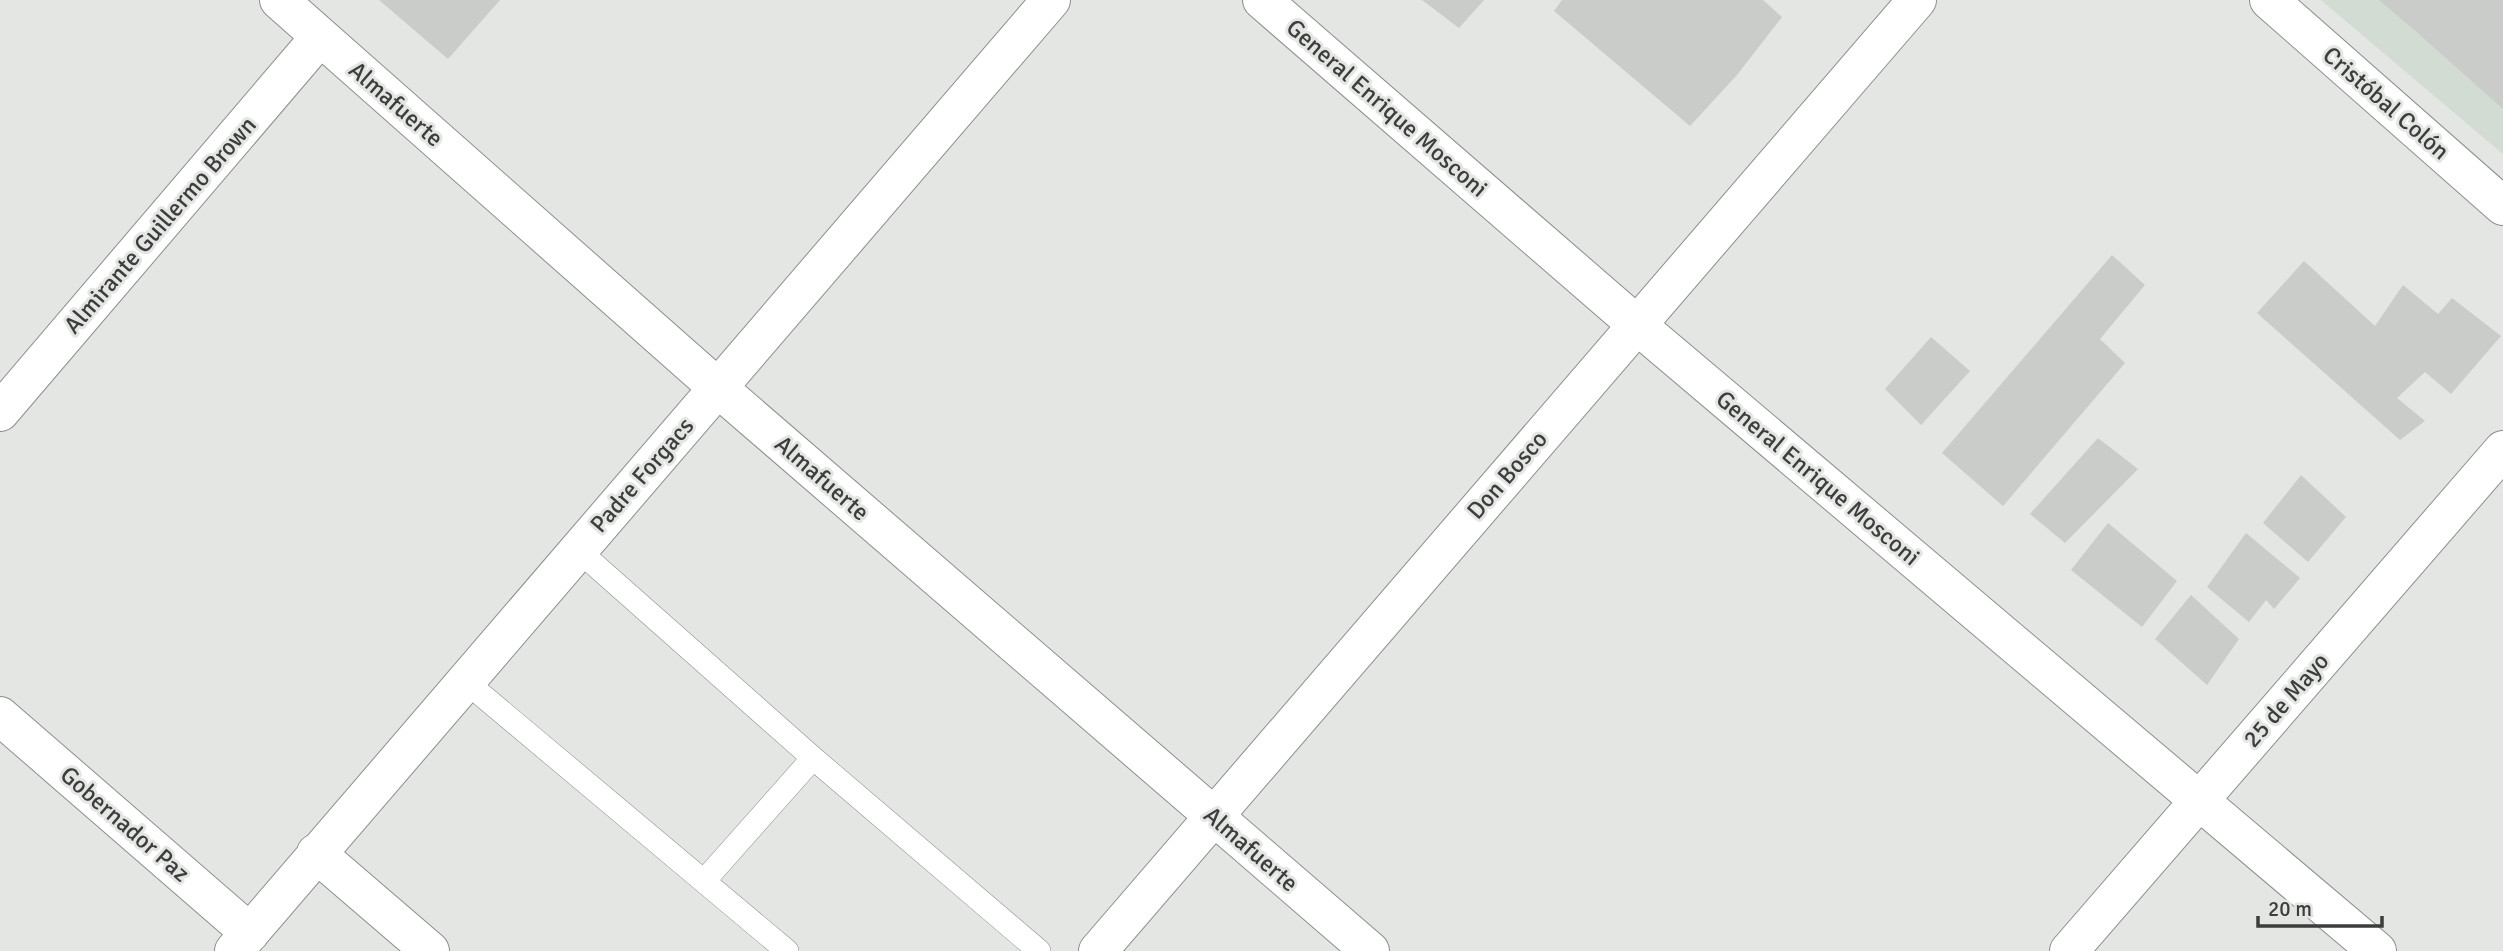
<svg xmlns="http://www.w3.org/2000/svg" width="2503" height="951" font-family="Signika,sans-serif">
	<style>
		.built { fill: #d2dcd3 }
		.building { fill: #c9ccc9 }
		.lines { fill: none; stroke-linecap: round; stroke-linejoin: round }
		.service-casing { stroke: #8b8f8c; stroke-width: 24 }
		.minor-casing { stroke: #8b8f8c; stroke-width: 40 }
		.tertiary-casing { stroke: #8b8f8c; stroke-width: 40 }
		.service { stroke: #fff; stroke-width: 23 }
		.minor { stroke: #fff; stroke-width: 38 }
		.tertiary { stroke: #fff; stroke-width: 38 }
		.labels { text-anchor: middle; stroke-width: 6; stroke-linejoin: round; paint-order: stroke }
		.street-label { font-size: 24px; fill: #3c3d3c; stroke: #e3e6e3 }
	</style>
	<rect width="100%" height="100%" fill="#e3e6e3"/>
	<path class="built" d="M2321 0H2503V154Z"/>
	<path class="building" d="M379 0H500L448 59Z
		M1422 0H1484L1459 28Z
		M1562 0H1763L1782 17 1737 75 1690 126 1554 11Z
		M2379 0H2503V109L2420 35Z
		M2112 255 2145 285 2100 339 2125 363 2003 506 1942 453Z
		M2304 261 2375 326 2403 285 2438 314 2452 298 2501 336 2451 394 2425 372 2397 398 2425 421 2400 440 2257 313Z
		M1931 337 1970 371 1921 425 1885 389Z
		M2098 438 2138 469 2065 543 2030 514Z
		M2301 475 2346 517 2308 562 2263 523Z
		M2108 523 2177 581 2142 627 2071 570Z
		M2246 533 2300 578 2274 609 2266 600 2249 622 2207 587Z
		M2191 595 2239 639 2207 685 2155 639Z"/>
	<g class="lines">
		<g class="service-casing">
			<path id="service" d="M578 550 813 758 1039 951
				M465 681 787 951
				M704 881 813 758"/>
		</g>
		<g class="minor-casing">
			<path id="minor" d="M1262 0 1637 325 2377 951
				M2269 0 2503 206
				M0 412 320 37
				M0 716 250 933
				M316 853 430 951
				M234 951 1051 0
				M1098 951 1917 0
				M2069 951 2503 450"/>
		</g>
		<g class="tertiary-casing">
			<path id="tertiary" d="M279 0 718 388 1370 951"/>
		</g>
		<use href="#service" class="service"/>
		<use href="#minor" class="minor"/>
		<use href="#tertiary" class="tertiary"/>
	</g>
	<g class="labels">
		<g class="street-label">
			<text transform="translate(2386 103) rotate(41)" y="8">Cristóbal Colón</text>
			<text transform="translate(396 104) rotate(41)" y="8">Almafuerte</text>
			<text transform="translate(1387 108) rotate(41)" y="8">General Enrique Mosconi</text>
			<text transform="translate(160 225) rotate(-49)" y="8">Almirante Guillermo Brown</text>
			<text transform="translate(642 475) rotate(-49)" y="8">Padre Forgacs</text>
			<text transform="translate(1507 475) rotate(-49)" y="8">Don Bosco</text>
			<text transform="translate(822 478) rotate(41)" y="8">Almafuerte</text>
			<text transform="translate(1818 478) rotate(40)" y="8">General Enrique Mosconi</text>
			<text transform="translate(2286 700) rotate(-49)" y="8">25 de Mayo</text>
			<text transform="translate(125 824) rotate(41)" y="8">Gobernador Paz</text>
			<text transform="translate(1251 849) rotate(41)" y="8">Almafuerte</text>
		</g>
	</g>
	<path d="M2258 916v10h124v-10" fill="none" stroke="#3c3d3c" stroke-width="3.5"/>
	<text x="2268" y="916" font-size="21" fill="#3c3d3c" stroke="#e3e6e3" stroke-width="5" paint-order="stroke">20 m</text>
</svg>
